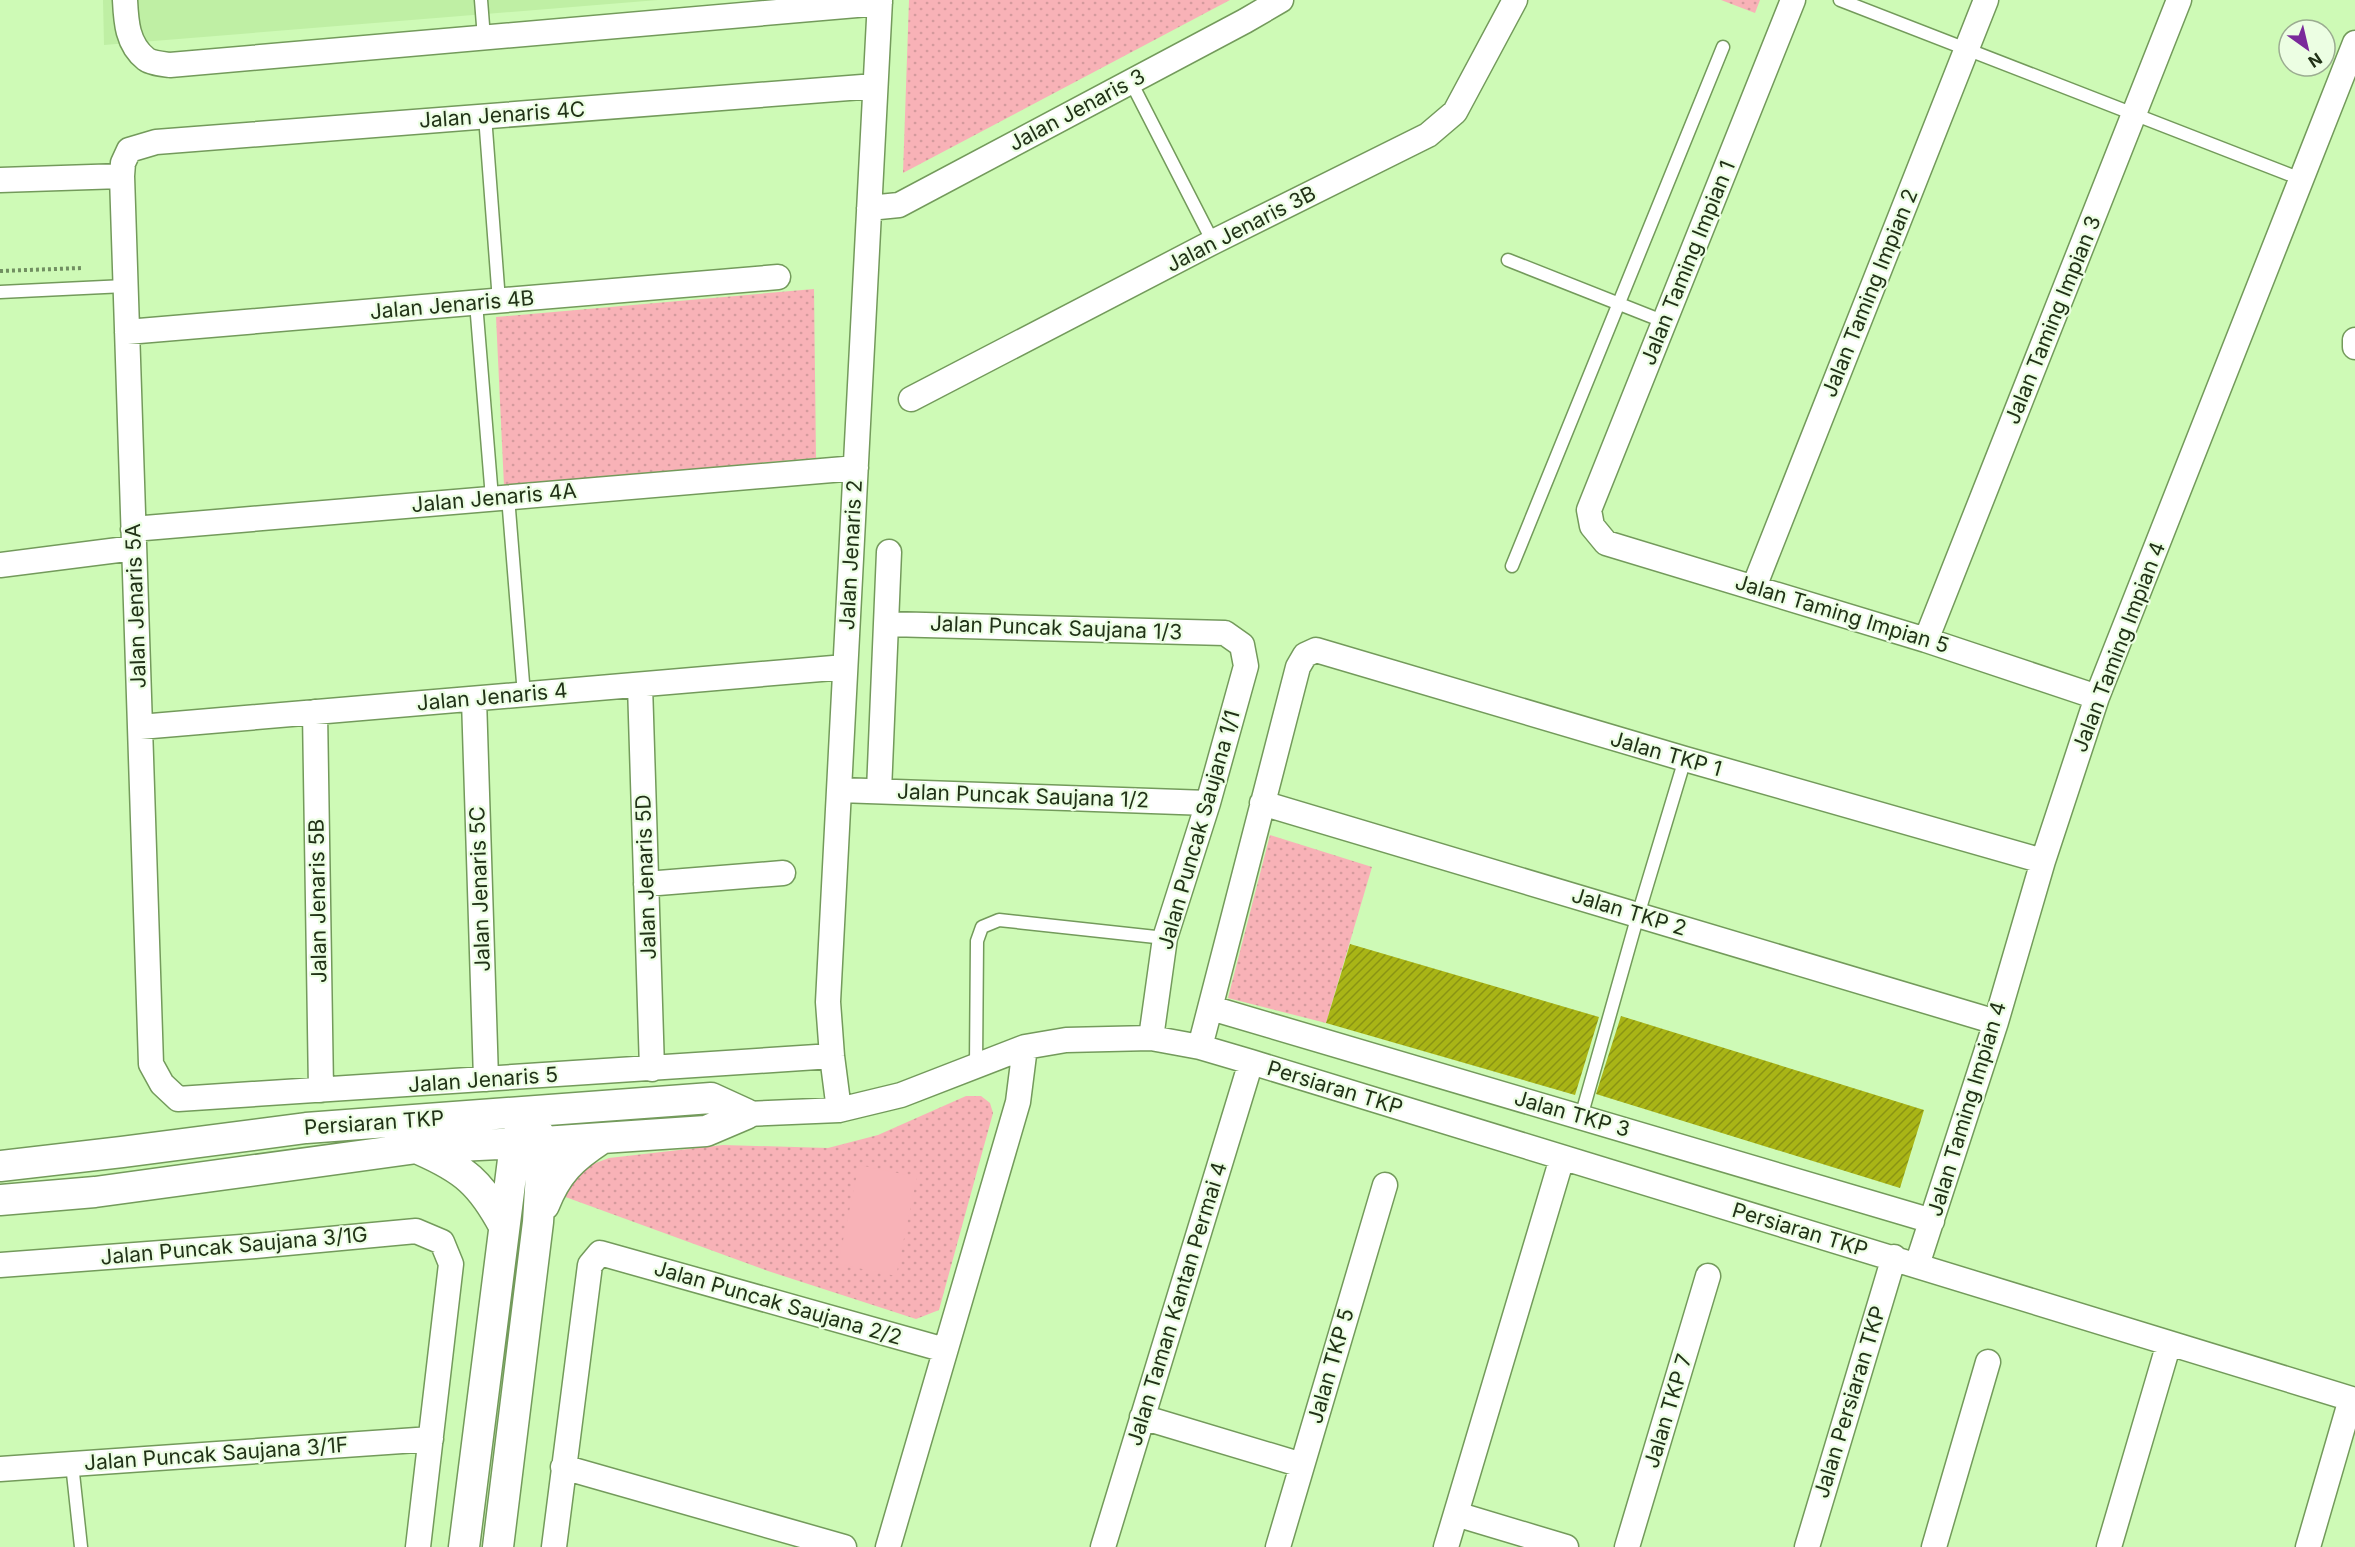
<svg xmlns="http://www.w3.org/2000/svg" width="2355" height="1547" font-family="Inter,sans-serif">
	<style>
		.built { fill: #bfefa4 }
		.grass { fill: url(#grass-dots) }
		.pitch { fill: #f8b2b7 }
		.building { fill: url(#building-hatch) }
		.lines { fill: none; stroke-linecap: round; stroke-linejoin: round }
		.service-casing { stroke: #739a5b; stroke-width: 15 }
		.minor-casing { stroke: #739a5b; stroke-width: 27 }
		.tertiary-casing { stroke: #739a5b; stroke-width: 33 }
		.path { stroke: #718f61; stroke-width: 4; stroke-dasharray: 3 3; stroke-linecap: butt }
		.service { stroke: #fff; stroke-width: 12 }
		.minor { stroke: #fff; stroke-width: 24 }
		.tertiary { stroke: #fff; stroke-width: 30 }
		.labels { text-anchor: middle; stroke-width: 4.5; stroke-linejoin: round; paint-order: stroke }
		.street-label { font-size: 21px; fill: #213217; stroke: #ecfee3 }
	</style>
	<defs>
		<pattern id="grass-dots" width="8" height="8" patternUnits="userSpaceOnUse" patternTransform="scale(1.5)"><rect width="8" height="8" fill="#f8b2b7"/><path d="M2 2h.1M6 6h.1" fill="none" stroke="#d49a9d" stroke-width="1.8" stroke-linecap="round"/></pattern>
		<pattern id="building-hatch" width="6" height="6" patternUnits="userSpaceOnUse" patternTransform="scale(1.5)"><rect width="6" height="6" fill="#a9b516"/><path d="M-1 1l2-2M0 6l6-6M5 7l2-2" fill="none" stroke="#899413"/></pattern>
	</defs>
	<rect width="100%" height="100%" fill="#cefab6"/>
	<path class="built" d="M103 0H658L104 45Z"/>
	<path class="grass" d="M909 0H1230L903 173Z
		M1721 0H1760L1755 13Z
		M814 289 816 458 504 486 496 317Z
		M1270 835 1372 867 1326 1023 1228 998Z
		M966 1096H981L990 1103 993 1113 939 1310 916 1319 768 1271 560 1195 571 1180 588 1166 609 1158 723 1145 828 1148 878 1135Z"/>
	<path class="pitch" d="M859 1165 917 1177 896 1276 838 1264Z"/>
	<path class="building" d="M1350 944 1599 1017 1575 1095 1326 1023Z
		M1621 1016 1924 1110 1900 1188 1596 1094Z"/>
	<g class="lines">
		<g class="service-casing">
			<path id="service" d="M481 0 484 38
				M1840 0 2301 179
				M1131 82 1213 242
				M485 116 499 301
				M1508 260 1665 322
				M0 292 125 286
				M476 303 492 498
				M508 497 524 695
				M1512 566 1723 47
				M976 1066 977 941 982 927 999 920 1165 938
				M1581 1117 1638 915 1685 759
				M72 1464 81 1547"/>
		</g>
		<g class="minor-casing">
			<path id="minor" d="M125 0C126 21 127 44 146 59 151 63 163 64 170 65L880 3
				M1793 0 1589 510 1592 526 1606 543 1926 640 2097 697
				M0 180 122 176
				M869 208 899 205 1245 21 1281 0
				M127 332 778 277
				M2355 340V347
				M911 399 1213 242 1428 135 1455 112 1515 0
				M133 529 856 468
				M0 565 134 548
				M1754 587 1986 0
				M888 624 1225 633 1242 645 1246 666 1208 803 1165 938 1151 1038
				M1926 640 2179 0
				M640 685 652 1069
				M474 699 486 1079
				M315 712 321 1090
				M140 727 845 667
				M839 790 1208 803
				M879 791 889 552
				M1262 803 1996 1022
				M646 884 783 873
				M1211 1008 1932 1221
				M1200 1047 1298 667 1305 655 1316 650 1685 759 2043 861
				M832 1056 178 1099 162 1084 151 1064 122 176 123 163 129 150 156 142 875 86
				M839 1110 832 1056 828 1002 880 0
				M746 1114 839 1110 901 1095 1025 1047 1066 1040 1151 1038 1200 1047 1251 1062 2355 1400
				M0 1265 255 1246 416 1231 442 1242 451 1264 418 1547
				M1917 1265 1996 1022 2043 861 2097 697 2355 43
				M1142 1417 1302 1465
				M563 1467 844 1547
				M0 1469 431 1439
				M1456 1514 1566 1547
				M554 1547 590 1265 600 1253 945 1350
				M888 1547 1018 1102 1025 1047
				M1103 1547 1251 1062
				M1278 1547 1385 1185
				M1446 1547 1562 1158
				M1627 1547 1708 1276
				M1807 1547 1894 1257
				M1934 1547 1988 1362
				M2109 1547 2169 1343
				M2308 1547 2351 1399"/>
		</g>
		<g class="tertiary-casing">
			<path id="tertiary" d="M421 1150C464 1169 481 1183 504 1226
				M0 1166 122 1152 306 1128 711 1098 746 1114
				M0 1200 95 1192 417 1148 543 1142 706 1131 746 1114
				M544 1205C557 1172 572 1158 601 1139
				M464 1547 515 1144 522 1126
				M498 1547 538 1222 543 1142 534 1125"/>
		</g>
		<path class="path" d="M0 271 82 268"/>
		<use href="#service" class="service"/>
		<use href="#minor" class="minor"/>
		<use href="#tertiary" class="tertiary"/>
	</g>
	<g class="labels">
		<g class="street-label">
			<text transform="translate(1077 110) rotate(-28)" y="7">Jalan Jenaris 3</text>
			<text transform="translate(502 115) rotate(-4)" y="7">Jalan Jenaris 4C</text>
			<text transform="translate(1241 229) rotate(-27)" y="7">Jalan Jenaris 3B</text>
			<text transform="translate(1688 263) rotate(-68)" y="7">Jalan Taming Impian 1</text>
			<text transform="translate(1870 293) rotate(-68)" y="7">Jalan Taming Impian 2</text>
			<text transform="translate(452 305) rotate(-5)" y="7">Jalan Jenaris 4B</text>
			<text transform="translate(2053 320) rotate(-68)" y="7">Jalan Taming Impian 3</text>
			<text transform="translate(494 498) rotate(-5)" y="7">Jalan Jenaris 4A</text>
			<text transform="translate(851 555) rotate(-87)" y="7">Jalan Jenaris 2</text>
			<text transform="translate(136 606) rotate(-92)" y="7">Jalan Jenaris 5A</text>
			<text transform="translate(1842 614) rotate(17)" y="7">Jalan Taming Impian 5</text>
			<text transform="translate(1056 628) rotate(2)" y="7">Jalan Puncak Saujana 1/3</text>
			<text transform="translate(2119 647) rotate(-69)" y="7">Jalan Taming Impian 4</text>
			<text transform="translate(492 697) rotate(-5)" y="7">Jalan Jenaris 4</text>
			<text transform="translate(1666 754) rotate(16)" y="7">Jalan TKP 1</text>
			<text transform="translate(1023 796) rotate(2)" y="7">Jalan Puncak Saujana 1/2</text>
			<text transform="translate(1199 830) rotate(-74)" y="7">Jalan Puncak Saujana 1/1</text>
			<text transform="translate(646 877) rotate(-92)" y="7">Jalan Jenaris 5D</text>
			<text transform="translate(480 889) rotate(-92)" y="7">Jalan Jenaris 5C</text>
			<text transform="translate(318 901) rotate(-91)" y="7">Jalan Jenaris 5B</text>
			<text transform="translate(1629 912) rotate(17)" y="7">Jalan TKP 2</text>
			<text transform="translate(483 1080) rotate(-4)" y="7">Jalan Jenaris 5</text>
			<text transform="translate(1335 1088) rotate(17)" y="7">Persiaran TKP</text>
			<text transform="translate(1967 1109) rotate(-73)" y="7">Jalan Taming Impian 4</text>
			<text transform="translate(1572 1114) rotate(16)" y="7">Jalan TKP 3</text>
			<text transform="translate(374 1123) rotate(-4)" y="7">Persiaran TKP</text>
			<text transform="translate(1800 1230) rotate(17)" y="7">Persiaran TKP</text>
			<text transform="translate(234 1246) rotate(-5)" y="7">Jalan Puncak Saujana 3/1G</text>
			<text transform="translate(778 1303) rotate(16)" y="7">Jalan Puncak Saujana 2/2</text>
			<text transform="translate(1177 1304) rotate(-73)" y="7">Jalan Taman Kantan Permai 4</text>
			<text transform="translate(1331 1366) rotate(-74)" y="7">Jalan TKP 5</text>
			<text transform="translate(1850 1402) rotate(-73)" y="7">Jalan Persiaran TKP</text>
			<text transform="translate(1668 1411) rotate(-73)" y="7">Jalan TKP 7</text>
			<text transform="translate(216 1454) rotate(-4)" y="7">Jalan Puncak Saujana 3/1F</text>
		</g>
	</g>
	<g transform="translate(2307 48) rotate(146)"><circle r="28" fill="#ecfee3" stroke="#9bac91" stroke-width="1.5"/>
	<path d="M0-4.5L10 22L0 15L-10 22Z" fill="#7a2a9a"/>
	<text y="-9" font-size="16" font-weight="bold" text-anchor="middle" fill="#213217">N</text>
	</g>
</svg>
